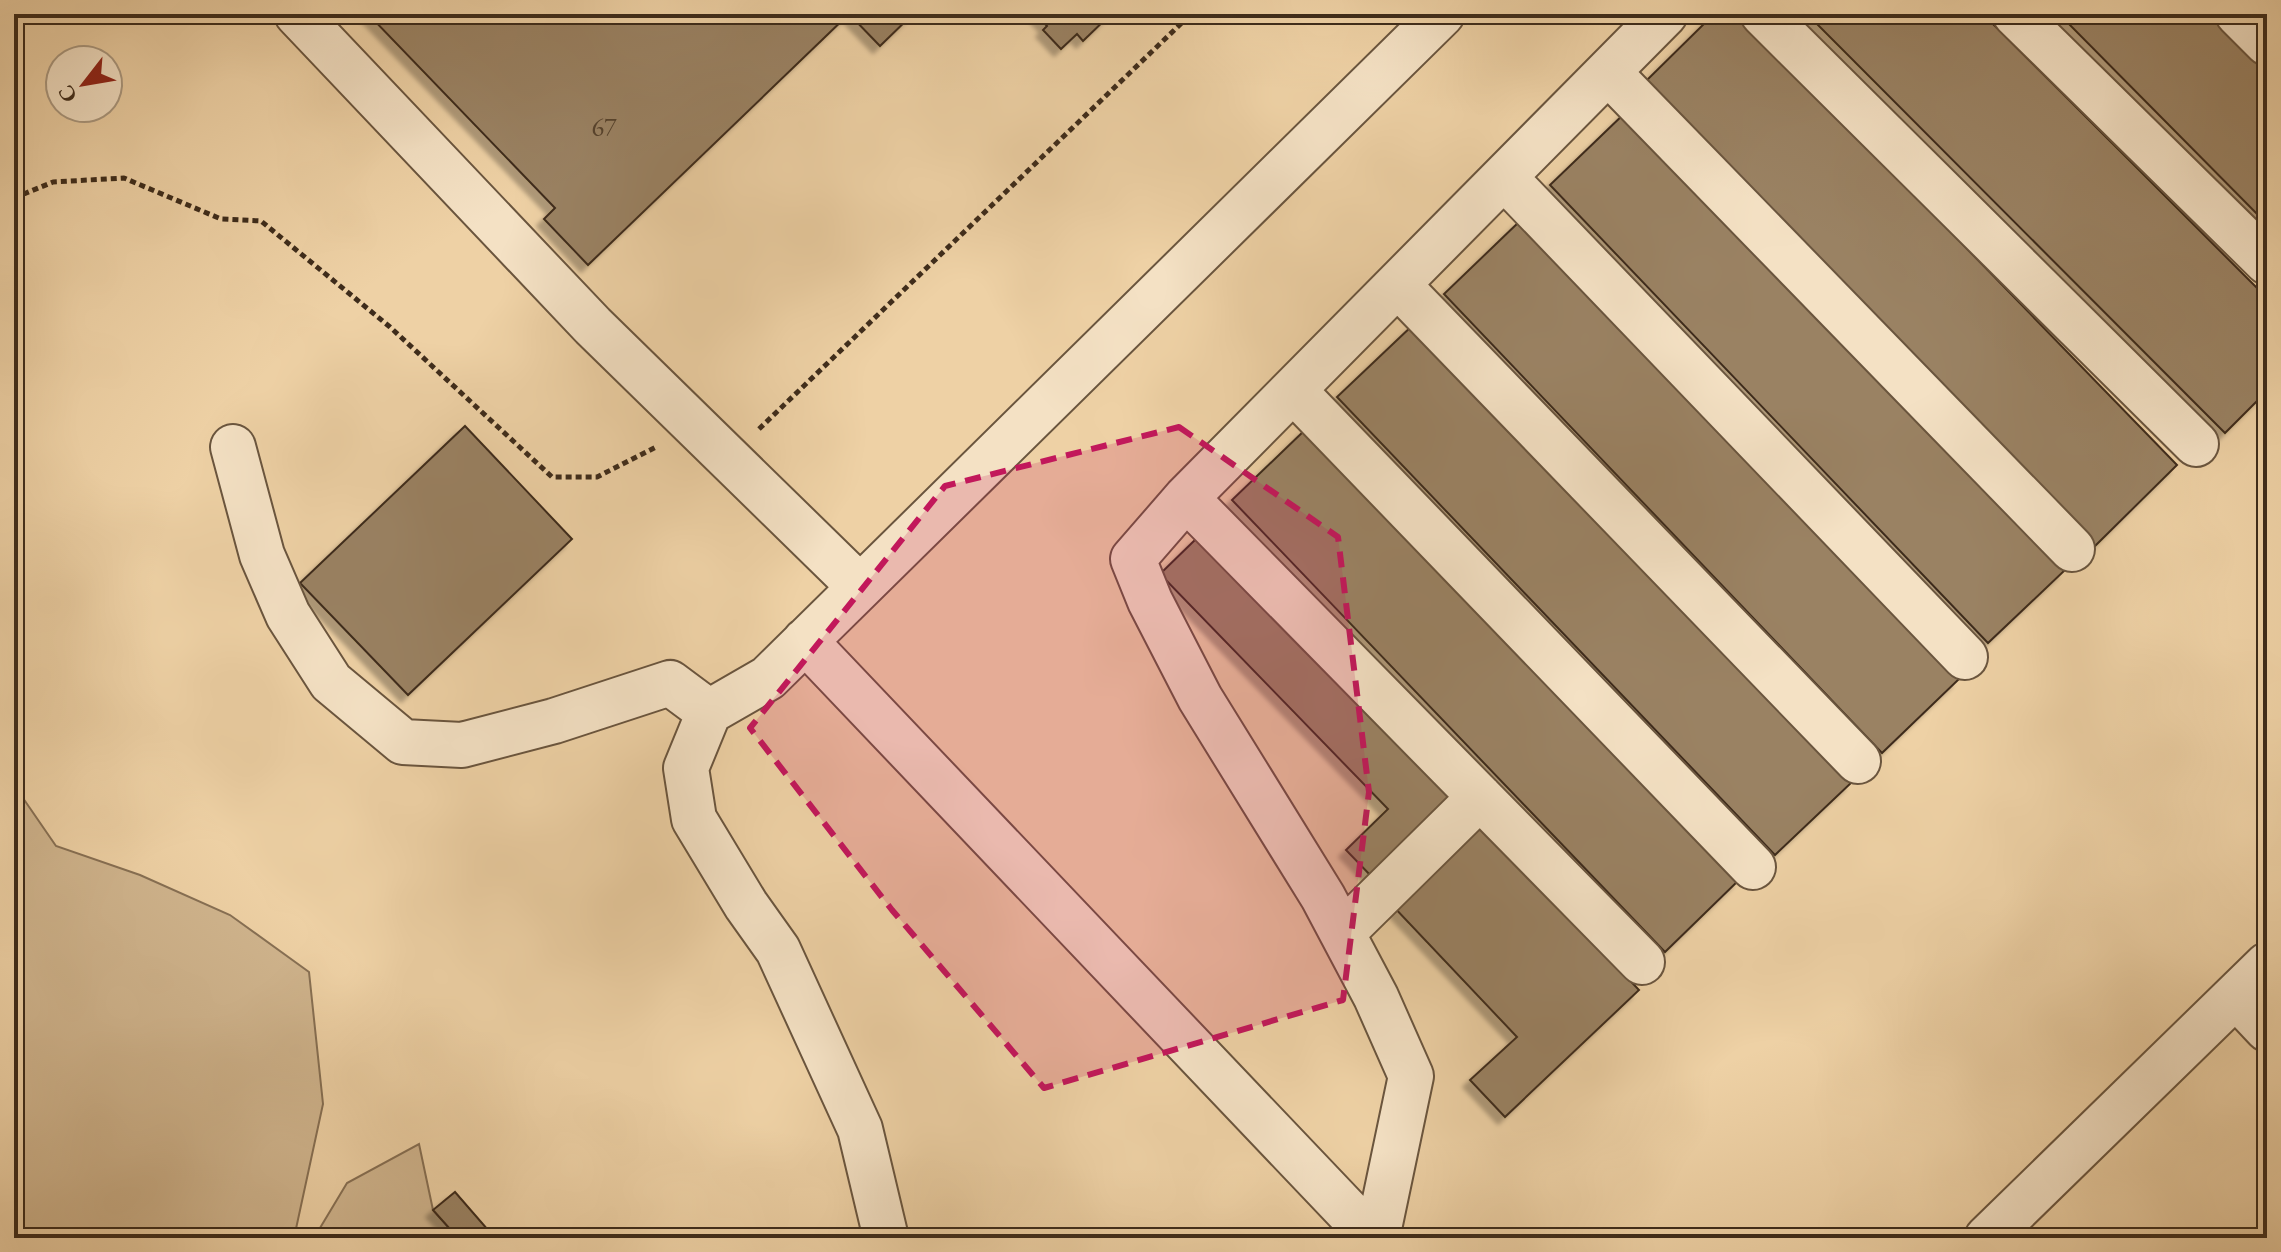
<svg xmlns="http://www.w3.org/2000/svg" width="2281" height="1252" font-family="'EB Garamond',serif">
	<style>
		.green { fill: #d0b58e; stroke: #877054; stroke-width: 2 }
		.building { fill: #9a8263; stroke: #3e2c1b; stroke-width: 2; filter: url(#shadow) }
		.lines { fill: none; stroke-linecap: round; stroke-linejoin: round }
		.minor-casing { stroke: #6a553e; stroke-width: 48 }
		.path { stroke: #3e2c1b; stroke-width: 5; stroke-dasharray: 6 4; stroke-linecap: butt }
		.minor { stroke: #f4e1c4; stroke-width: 44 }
		.marked { fill: #c2185b; fill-opacity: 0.2; stroke: #c2185b; stroke-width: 6; stroke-dasharray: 16 10; stroke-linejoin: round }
		.labels { text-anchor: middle; stroke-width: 6; stroke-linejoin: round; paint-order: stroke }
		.number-label { font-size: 26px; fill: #55422d }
	</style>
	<defs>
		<filter id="shadow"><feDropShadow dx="-7" dy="7" stdDeviation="2" flood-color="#0004"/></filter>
	</defs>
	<rect width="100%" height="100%" fill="#eed1a5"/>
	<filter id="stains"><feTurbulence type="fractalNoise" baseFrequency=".0025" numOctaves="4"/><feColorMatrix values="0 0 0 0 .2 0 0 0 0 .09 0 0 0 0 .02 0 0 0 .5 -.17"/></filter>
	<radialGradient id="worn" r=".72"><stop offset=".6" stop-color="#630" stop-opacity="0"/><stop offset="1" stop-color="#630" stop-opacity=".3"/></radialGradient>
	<path class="green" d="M14 785 56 846 140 875 230 915 309 972 323 1104 294 1238H14Z
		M419 1144 433 1210 458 1238H314L347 1183Z"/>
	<path class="building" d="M368 14H913L880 46 849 14 588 265 544 219 555 208Z
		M1036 14H1111L1083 41 1077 34 1061 49 1043 30 1047 26Z
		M1714 14H1739L2177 465 2095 546 1645 82Z
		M1807 14H1983L2267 298V391L2225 433Z
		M2059 14H2210L2267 72V224Z
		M1627 111 2065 570 1988 643 1550 185Z
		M1521 220 1959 679 1882 753 1444 294Z
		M1414 324 1852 782 1775 855 1337 397Z
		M465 426 572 539 408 695 300 583Z
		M1307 428 1740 879 1665 952 1232 500Z
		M1198 537 1453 801 1373 878 1346 850 1388 809 1160 574Z
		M1479 821 1639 990 1505 1117 1470 1080 1517 1037 1391 904Z
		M455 1192 495 1238H458L433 1210Z"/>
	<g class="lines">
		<g class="minor-casing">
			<path id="minor" d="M297 14 593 326 860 587
				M1763 14 2196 444
				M2015 14 2267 262
				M2238 14 2267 43
				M1608 72 2072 549
				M1504 177 1965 657
				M1398 285 1858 761
				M1294 391 1753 867
				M233 447 262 555 288 615 331 682 403 742 462 745 554 721 670 683 709 712
				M1186 498 1642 962
				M805 641 1373 1238
				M1342 933 1480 797
				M2236 996 2267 1029
				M886 1238 860 1129 778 950 746 905 694 819 686 768 709 712 768 678 1442 14
				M1377 1238 1411 1076 1376 997 1323 897 1200 698 1150 601 1133 559 1186 498 1665 14
				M1987 1238 2267 965"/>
		</g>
		<path class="path" d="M14 198 53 182 124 178 221 219 261 221 390 327 552 477H597L658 446
			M759 429 1191 14"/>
		<use href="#minor" class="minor"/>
	</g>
	<path class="marked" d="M1179 427 1338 537 1369 792 1343 1000 1044 1088 892 910 750 728 945 486Z"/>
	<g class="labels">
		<g class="number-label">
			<text x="604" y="136">67</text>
		</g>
	</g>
	<rect width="2281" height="1252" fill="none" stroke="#eed1a5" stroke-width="48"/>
	<rect x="16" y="16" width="2249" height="1220" fill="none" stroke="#3e2c1b" stroke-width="4"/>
	<rect x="24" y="24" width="2233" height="1204" fill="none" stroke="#3e2c1b" stroke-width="2"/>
	<g transform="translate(84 84) rotate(239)"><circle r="38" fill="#f4e1c4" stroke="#ab9980" stroke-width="2"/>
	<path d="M0-6L14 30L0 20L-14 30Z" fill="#8f2418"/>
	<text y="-12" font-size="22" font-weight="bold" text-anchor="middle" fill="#3e2c1b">С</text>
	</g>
	<rect width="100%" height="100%" filter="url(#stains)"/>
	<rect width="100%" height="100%" fill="url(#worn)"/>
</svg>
